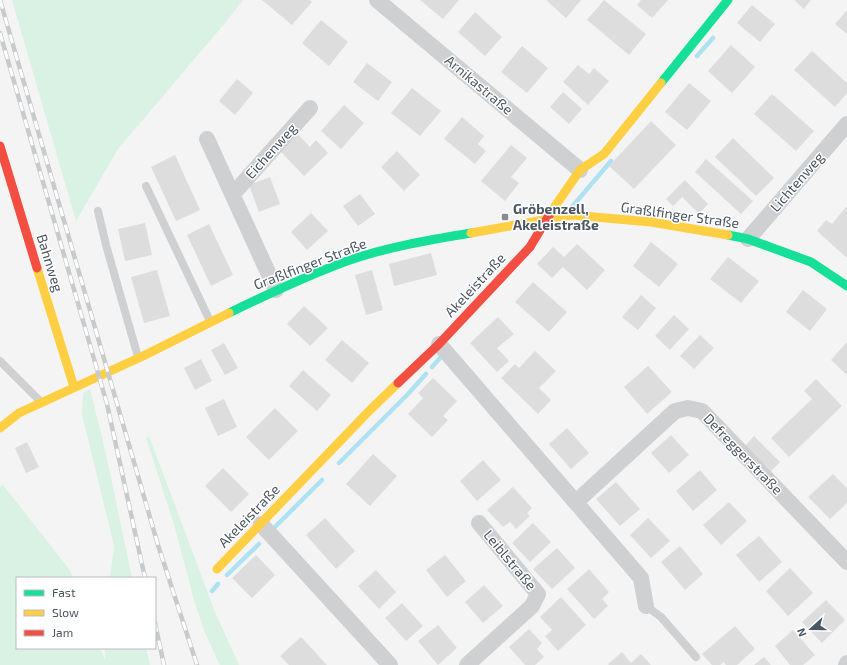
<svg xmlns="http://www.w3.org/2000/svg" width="847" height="665" font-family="'Exo 2',sans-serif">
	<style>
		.green { fill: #d9f2e3 }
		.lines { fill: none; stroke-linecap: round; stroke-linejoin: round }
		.stream { stroke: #aee2f0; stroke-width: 4.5 }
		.building { fill: #ddddde }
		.lane { stroke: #ced0d2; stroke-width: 8 }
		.street { stroke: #ced0d2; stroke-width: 16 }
		.fast { stroke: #16e098; stroke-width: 9 }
		.slow { stroke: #ffcf43; stroke-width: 9 }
		.jam { stroke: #f24e42; stroke-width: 9 }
		.rail-casing { stroke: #c9cacc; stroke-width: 4.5 }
		.rail { stroke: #fff; stroke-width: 3; stroke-dasharray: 9; stroke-linecap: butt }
		.poi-dot { fill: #868d94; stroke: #fff; stroke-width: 1.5 }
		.labels { text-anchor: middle; stroke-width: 3; stroke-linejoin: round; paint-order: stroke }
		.street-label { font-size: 14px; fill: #4a5661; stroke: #fff }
		.poi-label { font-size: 14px; font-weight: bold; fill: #4a5661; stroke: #fff; text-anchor: start }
	</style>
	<rect width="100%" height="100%" fill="#f4f4f4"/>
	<path class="green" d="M12 0H243L225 23 118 149 76 221Z
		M90 389 106 454 132 578H110L114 546 82 414 83 393Z
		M149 436 215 612 239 665H220L205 633 194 600 173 521 146 438Z
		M3 485 69 569 73 578H17V648H100L105 659V648H146L150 665H0V486Z"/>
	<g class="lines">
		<path class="stream" d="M697 56 713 38
			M571 208 611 161
			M432 367 440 358
			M339 463 408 394 426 374
			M276 526 322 480
			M227 575 259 544
			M212 591 218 584"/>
	</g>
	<path class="building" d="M262 0H310L312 2 292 25Z
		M420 0H459L443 19Z
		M546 0H581L566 18Z
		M604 0 646 34 629 55 587 20Z
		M641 0H668L652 18 637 5Z
		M794 0H811L804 9Z
		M752 5 775 24 760 42 737 23Z
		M847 10V34L835 24Z
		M475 12 502 37 485 56 458 32Z
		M321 20 348 42 329 66 302 43Z
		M731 45 755 67 732 93 708 71Z
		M522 46 548 68 527 93 501 72Z
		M812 51 847 83V93L835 107 794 70Z
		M367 63 392 82 378 101 353 82Z
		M578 65 589 74 594 68 609 81 588 105 563 82Z
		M237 79 253 93 235 115 219 101Z
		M689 83 711 101 687 130 665 112Z
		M412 88 441 111 420 136 391 113Z
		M563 92 582 109 569 124 550 107Z
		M772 94 814 131 796 151 754 114Z
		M344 105 364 123 341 149 321 131Z
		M462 117 484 136 478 144 486 151 475 164 444 139Z
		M651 121 676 145 634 189 609 166Z
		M297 133 310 147 316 140 328 153 304 176 279 150Z
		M733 138 774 178 756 196 715 157Z
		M511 145 527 158 511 177 519 183 505 201 481 181Z
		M397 151 420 175 404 191 381 167Z
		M175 155 200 210 176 221 151 167Z
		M706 159 753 201 741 214 695 172Z
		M270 177 280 204 259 212 249 185Z
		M685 180 708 204 699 214 682 197 673 206 666 199Z
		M360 194 375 214 358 226 343 206Z
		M846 207 847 208V258L817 231 826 220 832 224Z
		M311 213 328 231 307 250 291 232Z
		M145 223 152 255 125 261 118 229Z
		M209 224 233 275 211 286 187 235Z
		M651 242 678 264 659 287 633 266Z
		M577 244 605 270 587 290 563 267 552 278 537 264 553 247 564 257Z
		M431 253 437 275 394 286 389 264Z
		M728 257 759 281 741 303 710 279Z
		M157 270 170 316 144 323 131 277Z
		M372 270 383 310 366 315 355 275Z
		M533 282 567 312 549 332 515 302Z
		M803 290 827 309 810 331 786 312Z
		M641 295 656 308 638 330 622 317Z
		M304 306 328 328 310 346 287 324Z
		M674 315 689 329 670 350 655 336Z
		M498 317 514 334 497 348 509 361 497 372 470 343Z
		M700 335 714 348 694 369 680 356Z
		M342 340 369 363 352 383 325 360Z
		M847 342V375L831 360Z
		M224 343 238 368 225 375 211 350Z
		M535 351 556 371 539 388 551 400 538 414 501 378 515 364 519 368Z
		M201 359 212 381 195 390 184 368Z
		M648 366 672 392 647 414 624 387Z
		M303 370 331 395 317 411 289 386Z
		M433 378 457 401 443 416 448 420 432 437 408 414 423 398 418 393Z
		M816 379 842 406 789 457 771 438 812 399 804 391Z
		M224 399 237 427 218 436 205 408Z
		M275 408 298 431 269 460 246 437Z
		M567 428 589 453 571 469 549 444Z
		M671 435 689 455 669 473 651 453Z
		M754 436 780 462 771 471 745 446Z
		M27 442 39 467 26 473 15 448Z
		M373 454 397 476 370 506 346 484Z
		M483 460 501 480 477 501 460 481Z
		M223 468 249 494 231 512 205 486Z
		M700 470 717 490 693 511 676 491Z
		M833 474 847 488V503L830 519 808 497Z
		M616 482 640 509 620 526 596 499Z
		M513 487 532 508 527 513 530 516 516 529 510 522 503 527 487 510Z
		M729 502 747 521 721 545 703 525Z
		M325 518 355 551 336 569 306 535Z
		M648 518 670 541 651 558 630 535Z
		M533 523 551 542 530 562 512 543Z
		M759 536 782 562 759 582 736 555Z
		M680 546 703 574 685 590 661 562Z
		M557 548 575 568 552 589 533 569Z
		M256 555 275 575 252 598 232 578Z
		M445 555 466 581 447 597 426 570Z
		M790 568 813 593 788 616 766 591Z
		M589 569 609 592 602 599 608 606 594 619 567 589Z
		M376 570 396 592 379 609 358 586Z
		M484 585 503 606 483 623 465 602Z
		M561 597 586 625 558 651 545 636 552 630 540 617Z
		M826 600 845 620 822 643 802 622Z
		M402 603 423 626 406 641 385 618Z
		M438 625 457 648 438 665 418 641Z
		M735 626 755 649 737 665H726L724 662 720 665H712L702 654Z
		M529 629 542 643 537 649 544 657 535 665H525L509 647Z
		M793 630 815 655 803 665H790L775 646Z
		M301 637 327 665H289L280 656Z
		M622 652 631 663 641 654 651 665H609L608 664Z
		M764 657 771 665H754Z"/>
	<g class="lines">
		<path class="lane" d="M146 186 210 321
			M98 211 106 245 138 357
			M0 361 41 402
			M646 606 661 617 696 657"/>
		<path class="street" d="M377 0 580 170
			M207 139 276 290
			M233 194 310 108
			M748 239 847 124
			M439 344 641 578 646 606
			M576 502 675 411 688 408 702 411 847 562
			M261 524 390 665
			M467 665 532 606 538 594 479 523
			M846 665 847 663"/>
		<path class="fast" d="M661 83 728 0
			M728 235 748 239 811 262 847 286
			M229 313C268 294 306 276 347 261 387 247 429 240 471 233"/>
		<path class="slow" d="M551 212 580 170 604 154 661 83
			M471 233 572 215 651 222 728 235
			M37 268 74 387
			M0 428 19 413 143 356 229 313
			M217 569 370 410 398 383"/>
		<path class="jam" d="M0 146 37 268
			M398 383 439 344 530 247 551 212"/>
		<g class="rail-casing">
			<path id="rail" d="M0 0 158 545 197 665
				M0 33 107 404 145 578
				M155 623 164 665"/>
		</g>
		<use href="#rail" class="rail"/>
	</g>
	<rect class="poi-dot" x="501" y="213" width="8" height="8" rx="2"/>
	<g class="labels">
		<g class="street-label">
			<text transform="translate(479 85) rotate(40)" y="5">Arnikastraße</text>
			<text transform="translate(271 151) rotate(-48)" y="5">Eichenweg</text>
			<text transform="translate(797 182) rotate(-49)" y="5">Lichtenweg</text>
			<text transform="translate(680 215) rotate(8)" y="5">Graßlfinger Straße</text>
			<text transform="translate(50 263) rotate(73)" y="5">Bahnweg</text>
			<text transform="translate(310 264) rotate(-21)" y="5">Graßlfinger Straße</text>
			<text transform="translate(475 285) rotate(-47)" y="5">Akeleistraße</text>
			<text transform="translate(743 454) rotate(46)" y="5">Defreggerstraße</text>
			<text transform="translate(249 516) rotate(-46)" y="5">Akeleistraße</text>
			<text transform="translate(510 560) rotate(50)" y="5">Leiblstraße</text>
		</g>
		<g class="poi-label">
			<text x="513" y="214">Gröbenzell,<tspan x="513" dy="16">Akeleistraße</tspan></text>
		</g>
	</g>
	<rect x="16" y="577" width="140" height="72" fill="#ffffff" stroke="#b7bbc0"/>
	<rect x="24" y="590" width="20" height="6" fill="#16e098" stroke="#b7bbc0"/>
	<text x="52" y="597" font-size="12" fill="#4a5661">Fast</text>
	<rect x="24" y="610" width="20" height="6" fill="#ffcf43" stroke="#b7bbc0"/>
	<text x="52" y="617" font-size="12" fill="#4a5661">Slow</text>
	<rect x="24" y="630" width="20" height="6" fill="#f24e42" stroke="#b7bbc0"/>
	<text x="52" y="637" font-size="12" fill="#4a5661">Jam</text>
	<g transform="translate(811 629) rotate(249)" stroke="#ffffff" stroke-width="3" paint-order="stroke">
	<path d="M0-3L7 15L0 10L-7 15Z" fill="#4a5661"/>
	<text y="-6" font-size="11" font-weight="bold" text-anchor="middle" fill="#4a5661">N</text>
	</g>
</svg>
